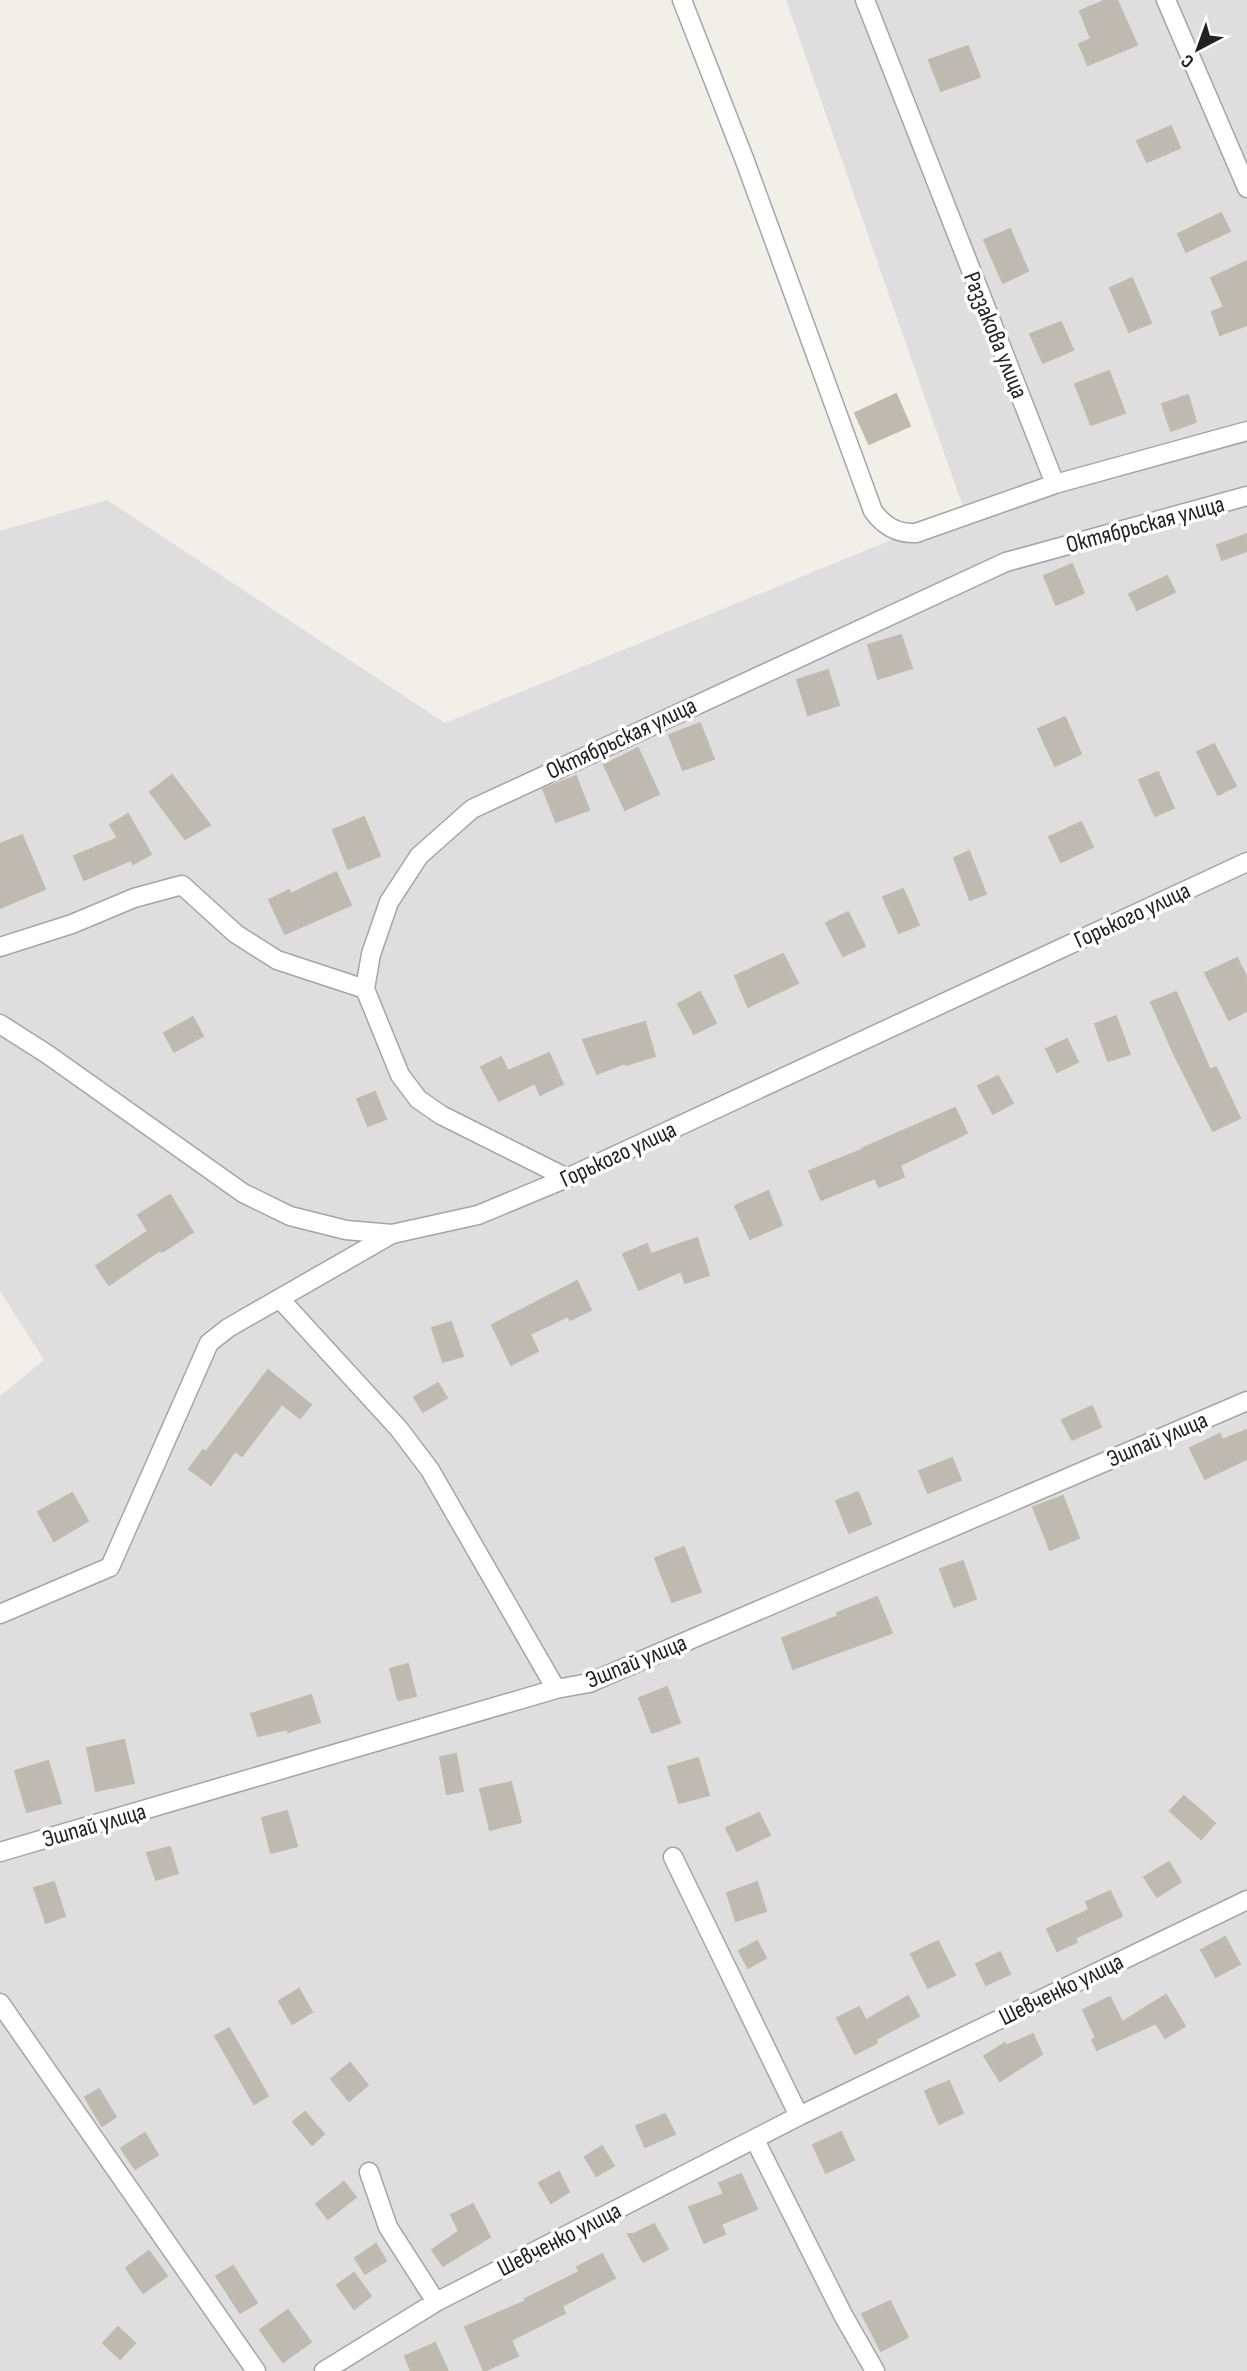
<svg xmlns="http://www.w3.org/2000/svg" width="1247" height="2371" font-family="'Sofia Sans Condensed',sans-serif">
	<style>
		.residential { fill: #dfdede }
		.building { fill: #beb9b1; stroke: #c2baaa; stroke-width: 2 }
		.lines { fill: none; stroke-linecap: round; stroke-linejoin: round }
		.minor-casing { stroke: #a5a5a5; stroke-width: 21 }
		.minor { stroke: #fff; stroke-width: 18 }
		.labels { text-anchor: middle; stroke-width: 7; stroke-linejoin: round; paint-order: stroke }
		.street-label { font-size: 24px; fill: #212121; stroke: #fff }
	</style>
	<rect width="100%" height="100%" fill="#f1f0e8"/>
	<path class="residential" d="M786 0H1247V2371H0V1396L44 1360 0 1291V531L107 500 445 723 964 510Z"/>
	<path class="building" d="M1106 0H1117L1137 45 1088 65 1079 44 1091 39 1080 11Z
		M968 46 980 77 941 91 929 60Z
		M1171 126 1180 148 1147 162 1137 141Z
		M1221 213 1230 231 1186 252 1178 234Z
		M1010 229 1028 271 1003 283 984 240Z
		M1247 261V325L1220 335 1212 312 1224 307 1211 278Z
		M1132 278 1151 323 1129 332 1110 288Z
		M1061 322 1073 350 1043 363 1030 334Z
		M1109 371 1125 413 1091 425 1075 384Z
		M896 394 910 426 869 444 855 413Z
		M1188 395 1196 422 1171 431 1162 404Z
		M1247 534V551L1222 560 1217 545Z
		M1072 564 1084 593 1056 605 1044 576Z
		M1167 576 1175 592 1137 610 1129 594Z
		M901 635 912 668 878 679 868 645Z
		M828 670 839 705 808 715 797 680Z
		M1065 717 1081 754 1055 766 1038 729Z
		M700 723 714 759 683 770 669 735Z
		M1214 744 1236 786 1218 795 1197 752Z
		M638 748 659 794 625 810 604 765Z
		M1158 772 1174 808 1155 816 1139 780Z
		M172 775 210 825 185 839 150 792Z
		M576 776 589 810 556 822 543 789Z
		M128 814 151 854 133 864 131 860 84 880 74 856 118 838 110 825Z
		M364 817 380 856 348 869 333 830Z
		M1081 822 1093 847 1061 862 1049 837Z
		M22 835 45 889 0 908V844Z
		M969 851 986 894 970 900 954 858Z
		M336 872 351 905 285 934 269 900 289 890 291 894Z
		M903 889 919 925 899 933 883 897Z
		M848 912 865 946 843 956 826 923Z
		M783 954 798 983 748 1007 735 976Z
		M1237 958 1247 978V1011L1229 1020 1205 973Z
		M700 992 716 1023 694 1034 678 1004Z
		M1176 992 1210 1070 1216 1067 1240 1118 1213 1131 1175 1056 1151 1002Z
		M1116 1016 1130 1054 1108 1061 1095 1024Z
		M193 1017 203 1036 174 1052 164 1033Z
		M645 1022 655 1056 626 1065 625 1063 597 1074 583 1040Z
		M1067 1039 1078 1062 1057 1072 1046 1049Z
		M549 1053 563 1084 540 1095 535 1083 499 1101 481 1067 501 1057 508 1071Z
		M998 1076 1013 1103 993 1114 978 1086Z
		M375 1092 386 1119 368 1126 357 1099Z
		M955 1108 967 1133 900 1165 904 1177 879 1187 875 1178 821 1200 809 1171 864 1149 863 1148Z
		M768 1191 782 1225 750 1239 735 1206Z
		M170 1195 193 1232 162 1252 160 1250 109 1285 96 1266 148 1231 138 1215Z
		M697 1238 709 1275 685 1283 681 1271 639 1290 623 1254 647 1244 651 1254Z
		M577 1281 591 1310 570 1320 568 1316 530 1334 538 1351 511 1365 492 1325Z
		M451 1322 463 1356 443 1362 432 1328Z
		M268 1370 311 1405 300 1418 282 1404 242 1456 235 1451 211 1485 189 1469 203 1450 206 1452Z
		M438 1383 447 1398 423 1412 414 1397Z
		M1092 1406 1101 1427 1072 1440 1062 1420Z
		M1247 1430V1459L1205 1479 1190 1448 1220 1434 1222 1440Z
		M952 1458 961 1480 928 1493 919 1471Z
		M858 1492 871 1524 849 1533 836 1501Z
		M72 1493 88 1521 54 1541 38 1512Z
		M1063 1496 1079 1538 1050 1550 1033 1507Z
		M684 1547 701 1592 672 1602 655 1558Z
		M963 1561 976 1599 954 1607 940 1569Z
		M877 1597 892 1633 793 1669 782 1638 838 1616 837 1613Z
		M408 1664 416 1696 398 1700 390 1669Z
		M667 1687 680 1723 652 1733 639 1698Z
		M311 1695 320 1722 288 1732 287 1729 258 1736 251 1714Z
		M124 1740 134 1783 96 1791 87 1748Z
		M456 1754 463 1791 447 1794 440 1757Z
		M698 1758 709 1795 679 1803 668 1767Z
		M48 1761 61 1803 27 1812 15 1771Z
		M511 1782 521 1822 490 1830 480 1789Z
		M1184 1796 1215 1823 1201 1839 1170 1811Z
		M287 1811 297 1846 271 1853 262 1818Z
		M759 1813 770 1835 737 1851 726 1828Z
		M170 1847 178 1873 156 1880 147 1853Z
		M1169 1862 1181 1882 1157 1897 1144 1877Z
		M54 1882 65 1916 46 1923 34 1888Z
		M757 1882 766 1911 736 1921 727 1893Z
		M1110 1891 1122 1916 1075 1938 1077 1942 1057 1951 1047 1929 1089 1910 1086 1902Z
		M1225 1937 1240 1964 1216 1977 1201 1950Z
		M757 1941 766 1958 748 1968 739 1951Z
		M938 1941 955 1975 928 1988 911 1954Z
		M1000 1952 1010 1974 986 1985 976 1964Z
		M299 1989 312 2012 292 2024 279 2001Z
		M1166 1995 1185 2026 1165 2038 1156 2023 1097 2050 1092 2040 1096 2038 1083 2010 1110 1997 1122 2022Z
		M908 1996 919 2016 876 2039 877 2043 855 2054 837 2018 859 2007 866 2020Z
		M229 2028 268 2096 254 2104 215 2036Z
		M1033 2034 1042 2054 1000 2081 984 2056 1005 2043 1006 2046Z
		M350 2063 368 2085 349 2101 331 2079Z
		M949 2081 963 2113 939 2124 925 2091Z
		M99 2089 116 2117 102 2126 85 2097Z
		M305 2112 324 2134 312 2145 293 2122Z
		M665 2114 675 2134 645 2147 636 2126Z
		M841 2132 854 2160 826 2173 813 2145Z
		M145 2133 158 2155 135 2169 121 2148Z
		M602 2146 614 2166 596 2176 585 2157Z
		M559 2172 569 2192 551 2203 539 2183Z
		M741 2174 757 2209 721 2224 725 2234 704 2243 689 2207 724 2194 719 2183Z
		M344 2182 356 2197 328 2219 316 2204Z
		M473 2204 490 2237 443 2266 432 2250 459 2231 451 2215Z
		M654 2224 668 2249 643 2262 628 2234H634Z
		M376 2244 386 2261 365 2274 355 2258Z
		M149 2251 167 2276 143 2293 126 2268Z
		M602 2254 615 2278 562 2306 565 2313 511 2340 518 2356 484 2371 465 2327 526 2301 525 2299 579 2272 577 2267Z
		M233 2266 257 2303 240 2313 216 2276Z
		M354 2273 371 2296 354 2309 337 2285Z
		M890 2301 908 2337 881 2351 862 2314Z
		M288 2310 311 2342 283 2362 260 2330Z
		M118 2327 135 2343 120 2359 103 2343Z
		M435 2343 448 2371H411L405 2356Z"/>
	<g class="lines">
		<g class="minor-casing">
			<path id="minor" d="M682 0 745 161 873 511C884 526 897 534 916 533L1055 484
				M865 0 1055 484 1247 431
				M1166 0 1247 188
				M0 947 72 924 134 898 182 885 236 934 277 960 365 989
				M0 1024 47 1054 243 1193 290 1216 346 1230 392 1234 478 1215 567 1178 1247 862
				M567 1178 441 1115 418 1099 400 1075 365 989 371 954 389 902 419 856 472 809 1006 562 1247 496
				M280 1299 399 1429 430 1470 556 1689
				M0 1614 110 1567 209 1343 228 1328 392 1234
				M0 1852 556 1689 589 1683 1247 1401
				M673 1857 799 2116
				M0 2003 256 2371
				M755 2140 843 2315 875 2371
				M369 2172 388 2227 436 2302
				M324 2371 436 2302 799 2116 1247 1900"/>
		</g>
		<use href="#minor" class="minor"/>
	</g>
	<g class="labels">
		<g class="street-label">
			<text transform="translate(996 335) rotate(68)" y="8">Раззакова улица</text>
			<text transform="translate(1145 524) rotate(-15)" y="8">Октябрьская улица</text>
			<text transform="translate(621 738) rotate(-25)" y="8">Октябрьская улица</text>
			<text transform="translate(1132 915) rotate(-25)" y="8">Горького улица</text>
			<text transform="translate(618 1154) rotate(-25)" y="8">Горького улица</text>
			<text transform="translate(1157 1439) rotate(-23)" y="8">Эшпай улица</text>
			<text transform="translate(636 1661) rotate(-22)" y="8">Эшпай улица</text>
			<text transform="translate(94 1825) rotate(-16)" y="8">Эшпай улица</text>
			<text transform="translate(1061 1989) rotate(-26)" y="8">Шевченко улица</text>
			<text transform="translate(559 2239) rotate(-27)" y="8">Шевченко улица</text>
		</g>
	</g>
	<g transform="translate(1198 49) rotate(221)" stroke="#ffffff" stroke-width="5" paint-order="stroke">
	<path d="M0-5L12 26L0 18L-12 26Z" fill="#212121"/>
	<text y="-10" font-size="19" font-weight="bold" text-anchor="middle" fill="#212121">С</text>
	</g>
</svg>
